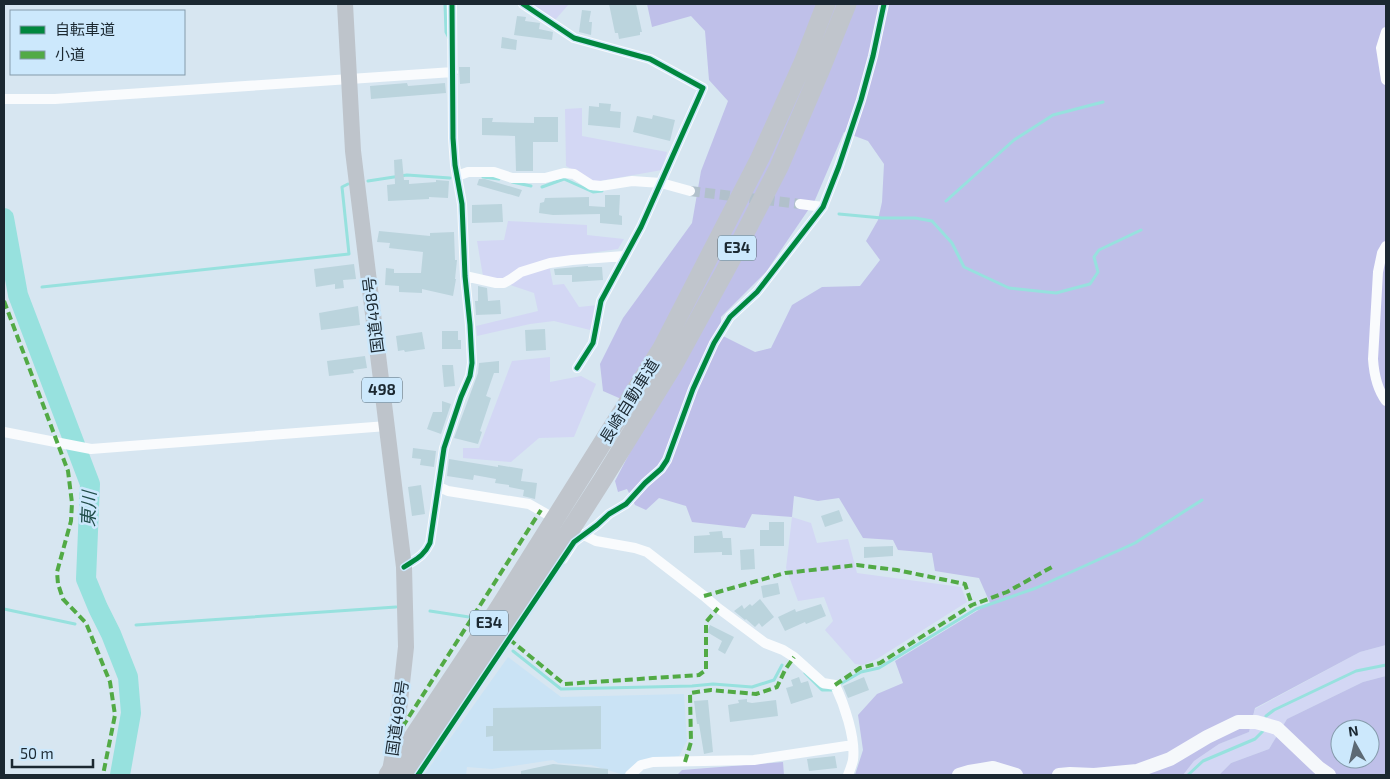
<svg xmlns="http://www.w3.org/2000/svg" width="1390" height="779" font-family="'Exo 2','Noto Sans JP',sans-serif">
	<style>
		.built { fill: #cae3f5 }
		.green { fill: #d3d7f4 }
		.forest { fill: #bfc0e9; fill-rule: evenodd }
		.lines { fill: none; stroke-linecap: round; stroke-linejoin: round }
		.stream { stroke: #97e1de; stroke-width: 3 }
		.river { stroke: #97e1de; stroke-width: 20 }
		.building { fill: #bbd4dd }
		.minor-tunnel { stroke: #b1c0cb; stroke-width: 10; stroke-dasharray: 10 5; stroke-linecap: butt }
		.minor { stroke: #f9fbfd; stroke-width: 10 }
		.secondary { stroke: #f5f8fb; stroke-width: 14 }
		.trunk { stroke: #bec4cb; stroke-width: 16 }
		.motorway { stroke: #c0c5cc; stroke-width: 19 }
		.quiet { stroke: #52aa45; stroke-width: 4; stroke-dasharray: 8 4; stroke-linecap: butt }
		.cycleway-casing { stroke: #cce8fc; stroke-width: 8 }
		.cycleway { stroke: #00873e; stroke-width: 5 }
		.labels { text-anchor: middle; stroke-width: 5; stroke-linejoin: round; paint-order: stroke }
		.shield { fill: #cce8fc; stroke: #50626e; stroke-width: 1 }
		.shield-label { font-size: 15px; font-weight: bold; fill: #1b2831 }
		.street-label { font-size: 16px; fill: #1b2831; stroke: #cce8fc }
		.water-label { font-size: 18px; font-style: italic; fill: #204d49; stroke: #cce8fc }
	</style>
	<rect width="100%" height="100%" fill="#d7e6f1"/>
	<path class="built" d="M508 657 561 697 684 694 687 741 679 756 642 760 624 775 591 765 558 763 553 760 492 769 467 767 466 775H424Z"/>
	<path class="green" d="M532 4H569L555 20Z
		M582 108V136L667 152 662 170 594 182 566 166 565 109Z
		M508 221 587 225V235L624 239 618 249 548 259 553 285 564 284 579 307 598 305 590 330 554 321 530 324 477 336 476 326 538 311 534 293 483 276 477 241 504 240Z
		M550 357V382L581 376 596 384 574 437 539 438 511 462 463 458V448H479L512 361Z
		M792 517 811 523 817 543 848 539 857 573 961 587 967 602 877 659 863 665 855 664 825 630 833 621 824 597 798 601 786 568Z
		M1386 645V676L1363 682 1287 719 1269 749 1231 763 1219 775H1183L1194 761 1219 744 1249 732 1255 709 1360 652Z"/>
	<path class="forest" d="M647 4H1386V645L1360 652 1255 708 1249 732 1219 744 1194 761 1183 775H855L863 750 858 715 877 694 903 683 895 661 990 603 979 578 935 571 932 553 898 550 893 540 863 538 839 498 818 501 794 496 792 517 752 514 745 528 692 522 686 506 659 498 646 510 635 505 627 489 618 492 615 481 651 412 603 391 600 364 623 318 692 223 701 171 728 101 709 80 705 31 691 16 652 27ZM844 132 868 141 884 164 882 202 878 220 866 241 880 260 860 286 822 287 792 305 771 348 755 352 721 335V317L766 272 815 200Z
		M1386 676V775H1219L1231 763 1269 749 1287 719 1363 682ZM1340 729H1370V759H1340Z
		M783 762 784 775H677L682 770Z"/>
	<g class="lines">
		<path class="stream" d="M445 4 446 32 449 38
			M483 177 499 179
			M368 181 407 175 450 178
			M512 182 531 186
			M542 187 564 179 593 192 602 191
			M946 201 1014 140 1053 115 1103 102
			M839 214 882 218H915L932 221 952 243 964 267 1009 288 1056 293 1090 284 1098 272 1094 257 1099 250 1141 230
			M42 287 349 254 342 187 348 184
			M4 609 75 624
			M430 611 469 617
			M136 625 396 607
			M513 651 561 689 692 686 713 684 752 687 774 680 782 665
			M805 673 822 690H834
			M842 683 861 672 879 668 976 609 1036 588 1135 543 1202 500
			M1266 716 1274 710 1356 671 1386 665
			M1188 775 1203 761 1255 739 1263 731"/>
		<path class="river" d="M4 218 18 295 90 484 86 579 98 608 111 634 128 677 131 713 120 775"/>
	</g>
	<path class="building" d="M609 4H636L642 32H640V35L619 39 618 33H615Z
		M582 10 591 11 589 22H592L591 35 579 32Z
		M517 16 526 17 525 21 540 23 539 29 553 32 552 40 514 35Z
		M502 37 517 40 516 50 501 48Z
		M459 67H470V83L460 84Z
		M407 83 408 86 445 83 446 93 371 99 370 86Z
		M599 103 611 104 610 111 621 112 620 128 588 125 589 106 599 107Z
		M653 115 675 120 670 141 633 132 637 116 652 119Z
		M534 117H558V142H533V171H516L515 136 482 135V118H493L492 122 534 123Z
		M402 159 404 180H409V184L436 182V180L449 181 448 198 429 197V199L388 201 387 185 395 184 394 160Z
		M479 179H485L522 190 519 197 477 185Z
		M605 195H620L619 215 622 216V225L600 223V214L553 215 539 213 540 203 544 202 545 198 589 197V206L605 207Z
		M502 204 503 222 472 223V205Z
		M379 231 430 236V233L454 232 455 260H457L455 279H456L453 296 422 289V293L399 292V286L385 285 386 268 394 269V273H421L423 252 389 248 390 243 377 242Z
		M354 264 356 279 343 280 344 288 335 289V284L316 287 314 269Z
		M588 266V267H602L603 280 572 282V275H555L554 269Z
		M478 286 487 288 488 301 500 300 501 314 476 315 475 301H478Z
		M358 306 360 325 321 330 319 313Z
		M545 329 546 350 526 351 525 330Z
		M442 331H458V340H461V349H442Z
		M422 332 425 349 405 352 404 350 398 351 396 336Z
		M365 356 367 368 353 370 354 373 329 376 327 361Z
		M499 361V373H494L486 396 491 398 480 431 482 432 478 444 454 438 478 373 479 363Z
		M442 365H453L455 386 444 387Z
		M442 401 451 404 441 434 427 429 433 412H442Z
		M413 448 436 451 434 467 420 465 421 459 412 458Z
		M449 459 498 467V465L523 469 521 481 537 483 535 499 523 496 524 490 509 487V485L495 483 496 479 474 475 473 480 447 476Z
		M421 485 425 514 412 516 408 487Z
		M839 510 843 521 825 527 821 516Z
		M769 522H784V546H760V530H769Z
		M722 531 723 538H731L732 555H722V552L694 553V536L710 535 709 532Z
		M893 546V556L864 558V547Z
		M754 549 755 569 741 570 740 550Z
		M778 583 780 594 763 598 761 586Z
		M760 599 774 617 762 627 759 623 755 627 746 619 745 620 734 611 742 605 744 609 750 604 752 606Z
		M821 604 826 616 806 624 805 622 785 631 778 617 795 609 796 612Z
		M710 625 734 637 725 654 718 650 722 641 707 632Z
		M799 677 801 683 808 681 813 697 791 704 786 688 793 686 791 680Z
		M864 677 869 690 848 698 843 686Z
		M747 699V702L752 703 776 700 778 716 730 722 728 705 739 703 738 700Z
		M708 700 713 752 704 754 699 724H697L694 701Z
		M601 706V749L493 751V736L486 737V726H493V708Z
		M835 756 837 768 809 771 807 759Z
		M553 764 608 769V775H521V771Z"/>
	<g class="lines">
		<path class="minor-tunnel" d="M690 191 800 204"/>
		<path class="minor" d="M523 4 574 38 650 59 703 88 641 227 601 301 593 343 577 368
			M1386 32 1381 48 1386 80
			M4 99H55L453 72
			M457 176 468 172H494L512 178H545L564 173 574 174 591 185 601 186 632 181 661 183 690 191
			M800 204 823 207
			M1386 246 1382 253 1378 272 1373 359C1374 374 1377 389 1386 401
			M465 276 496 283H504L511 279 521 272 550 263 572 260 624 256
			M4 432 91 449 387 426
			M439 487 448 491 529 504 557 520
			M578 532 596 541 635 548 647 552 704 596 718 608 765 643 783 650 794 657 823 683 835 685C844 704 856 738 853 760 852 765 850 770 848 775
			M563 559 574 542 597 525 609 514 626 504 645 483 661 469 667 460 693 389 714 343 730 317 757 292 823 207 839 166 861 100 873 56 884 4
			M404 567C416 559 424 556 430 543L444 448 461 397 470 376 472 363 470 325 465 276 462 204 455 165 453 138 452 4
			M630 775 641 765 653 762 754 760 853 745"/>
		<path class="secondary" d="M959 775 969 772 993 768 1016 775
			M1059 775 1070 774 1094 775 1137 771 1170 759 1207 737 1238 722H1256L1277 728 1319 768 1329 775"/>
		<path class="trunk" d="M345 4 353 151 404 567 406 647 396 737 390 771"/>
		<path class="motorway" d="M388 775 499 608 662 348 760 158 803 63 826 4
			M409 775 516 615 603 479 674 364 731 260 779 167 820 71 847 4"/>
		<path class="quiet" d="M4 301 68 471 72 503 71 521 57 572 58 584 63 599 86 623 110 682 115 715 103 775
			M704 596 785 573 857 565 897 570 965 584 972 605
			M509 639 564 684 699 675 706 670V622L718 608
			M835 685 860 668 880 663 972 605 1007 592 1052 567
			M396 737 541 510
			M685 762 691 742 690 693 711 690 756 694 777 687 785 670 794 657"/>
		<g class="cycleway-casing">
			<path id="cycleway" d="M523 4 574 38 650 59 703 88 641 227 601 301 593 343 577 368
				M404 567C416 559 424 556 430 543L444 448 461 397 470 376 472 363 470 325 465 276 462 204 455 165 453 138 452 4
				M418 775 574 542 597 525 609 514 626 504 645 483 661 469 667 460 693 389 714 343 730 317 757 292 823 207 839 166 861 100 873 56 884 4"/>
		</g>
		<use href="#cycleway" class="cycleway"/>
	</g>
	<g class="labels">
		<g class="shield">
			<rect x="718" y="235.5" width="38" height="25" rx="4"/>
			<rect x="362" y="377.5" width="40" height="25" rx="4"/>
			<rect x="470" y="610.5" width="38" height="25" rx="4"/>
		</g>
		<g class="shield-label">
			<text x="737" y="253">E34</text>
			<text x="382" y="395">498</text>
			<text x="489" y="628">E34</text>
		</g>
		<g class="street-label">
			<text transform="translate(373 315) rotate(-97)" y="6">国道498号</text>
			<text transform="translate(629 401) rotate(-58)" y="6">長崎自動車道</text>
			<text transform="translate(397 718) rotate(-82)" y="6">国道498号</text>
		</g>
		<g class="water-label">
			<text transform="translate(89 509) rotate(-88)" y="6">東川</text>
		</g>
	</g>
	<rect width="1390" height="779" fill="none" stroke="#1b2831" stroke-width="10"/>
	<rect x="10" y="10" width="175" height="65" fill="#cce8fc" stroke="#859bab"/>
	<rect x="20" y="26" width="25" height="8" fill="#00873e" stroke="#859bab"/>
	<text x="55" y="35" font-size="15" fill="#1b2831">自転車道</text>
	<rect x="20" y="51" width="25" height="8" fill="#52aa45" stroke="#859bab"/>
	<text x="55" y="60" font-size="15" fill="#1b2831">小道</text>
	<g transform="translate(1355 744) rotate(352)"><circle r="24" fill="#cce8fc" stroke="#859bab"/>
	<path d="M0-4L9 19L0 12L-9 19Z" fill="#5d6a74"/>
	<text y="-8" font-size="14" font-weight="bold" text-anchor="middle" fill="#1b2831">N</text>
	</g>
	<path d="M12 759v8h81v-8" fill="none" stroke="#1b2831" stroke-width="2.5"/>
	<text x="20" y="759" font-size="15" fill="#1b2831" stroke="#cce8fc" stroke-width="4" paint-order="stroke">50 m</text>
</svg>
